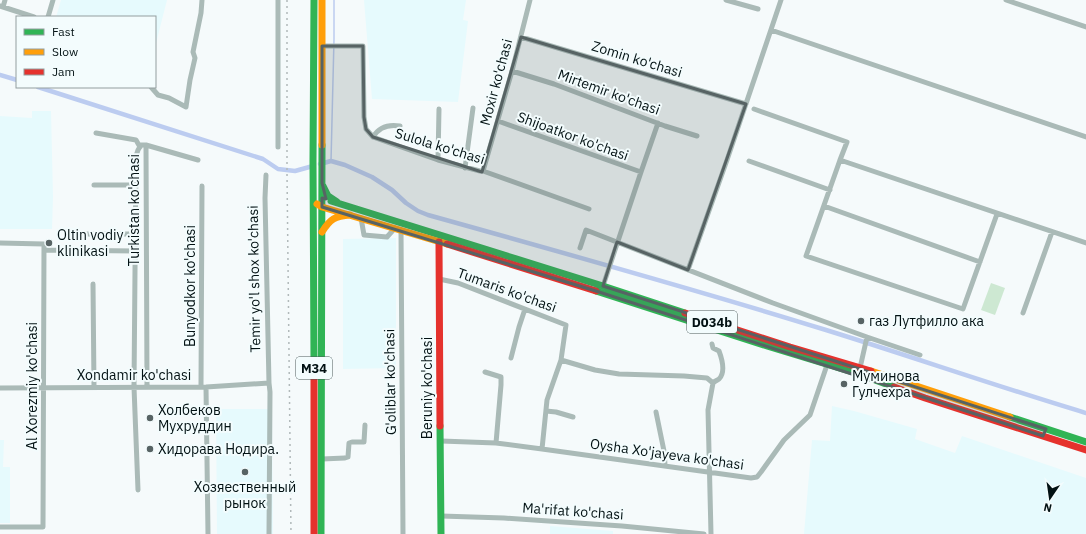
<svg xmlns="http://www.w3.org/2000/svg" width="1086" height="534" font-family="'IBM Plex Sans',sans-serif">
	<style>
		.built { fill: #e6fafd }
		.green { fill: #cde8d2 }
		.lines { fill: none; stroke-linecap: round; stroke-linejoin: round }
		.stream { stroke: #bcccf0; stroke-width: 1.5 }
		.canal { stroke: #bcccf0; stroke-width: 4.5 }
		.street { stroke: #aabab7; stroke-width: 5 }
		.fast { stroke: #30b455; stroke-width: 7 }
		.slow { stroke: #ff9f0a; stroke-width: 7 }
		.jam { stroke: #e5322d; stroke-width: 7 }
		.rail { stroke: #b1b9ba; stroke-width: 1.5; stroke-dasharray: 2 4; stroke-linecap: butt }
		.marked { fill: #576364; fill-opacity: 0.2; stroke: #576364; stroke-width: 3; stroke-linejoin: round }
		.poi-dot { fill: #576364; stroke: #f3fcfd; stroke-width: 1.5 }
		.labels { text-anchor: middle; stroke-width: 4; stroke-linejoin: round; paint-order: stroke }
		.shield { fill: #f3fcfd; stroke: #4a5859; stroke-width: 1 }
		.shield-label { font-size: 13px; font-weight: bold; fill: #021113 }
		.street-label { font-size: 14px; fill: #021113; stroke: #f3fcfd }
		.poi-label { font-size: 14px; fill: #021113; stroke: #f3fcfd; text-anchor: start }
	</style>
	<rect width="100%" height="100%" fill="#f5fafb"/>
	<path class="built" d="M61 0H167L155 47V17H56Z
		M364 0H466L463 20 468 21 458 102 372 99Z
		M32 111H51L53 197 52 229H0V116L32 118Z
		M396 238V368L343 369V239Z
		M832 406 854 411 917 429 915 439 955 453 962 436 1086 478V534H804L812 440 830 441Z
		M216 409H272L273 534H217Z
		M0 440H4L3 467H10V523H0Z
		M550 526 613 531V534H550Z"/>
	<path class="green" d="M991 283 1005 288 995 315 981 310Z"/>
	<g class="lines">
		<path class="stream" d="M331 161 334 39V0"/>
		<path class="canal" d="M0 75 17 80
			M38 87 263 159 278 169 295 171 313 166
			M320 164 331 161 345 165 372 177 392 190 406 203 418 211 428 215C561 252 694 289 826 330 913 357 999 387 1086 413"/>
		<path class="street" d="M278 0V147
			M726 0 758 9
			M1006 0 1086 27
			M0 6 34 17
			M3 7 5 0
			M48 17 53 0
			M771 30 1086 137
			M521 37 746 104
			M322 46H363L364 117 366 129 373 137 438 160 480 171H483L589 209
			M512 71 554 84 665 126 697 136
			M151 87 158 95 169 98 186 107 190 80 195 58 193 52 201 13 202 0
			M754 109 847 142 840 160 1086 243
			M498 121 641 172
			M96 133 136 140 140 147
			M373 137C379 127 388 124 400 126
			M146 145 147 387
			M438 160 439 109
			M840 160 806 256 963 309 997 214
			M749 161 830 190
			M465 168 473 108
			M483 171 512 71 530 0
			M266 175 265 198 269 383 270 392 269 534
			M94 185H136
			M824 206 980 262
			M361 218 364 235 387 237 395 228
			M401 230 403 534
			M87 234H136
			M0 243 44 244 43 527H0
			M580 248 586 230 773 303 867 337 860 368
			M44 250 136 251
			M688 270 727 160 781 0
			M439 279 458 283 566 325 561 360 547 400 542 449
			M93 284 94 387
			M603 286 641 172 658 123
			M1023 313 1052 232
			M867 337 920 355
			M712 344 713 348 719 351C722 359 726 372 719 379 718 380 715 381 713 383
			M511 358 519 327 525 309
			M561 360 595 370 619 374 684 376 707 378 713 383
			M485 372 501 377V385L496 443
			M201 387 202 186
			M206 387 208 534
			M0 388 206 387 269 383
			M546 411 556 412 573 417
			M656 412 664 451 665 465
			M441 441 496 443 542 449 751 478 757 477 761 472 784 440 810 415 827 365
			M322 459 345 458 348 457 349 443 352 442H364L365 425
			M138 490 134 387 136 156C137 151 138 149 141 145H146L198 160
			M441 516 504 518 622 526 704 534
			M711 534 708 410 713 383"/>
		<path class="fast" d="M323 186 328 196 337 202
			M331 201 603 286 685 313
			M596 291 767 346 859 374 894 387
			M314 361 313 161 314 0
			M1010 417 1086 442
			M440 426 441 534
			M321 534 322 145"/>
		<path class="slow" d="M322 145V0
			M317 204 322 207 447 244
			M322 232C330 219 335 216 350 215
			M871 371 1010 417"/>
		<path class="jam" d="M439 242 440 426
			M447 244 596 291
			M685 313 790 347 871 371
			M314 361V534
			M894 387 925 398 1086 450"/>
		<path class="rail" d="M287 0V173L291 534"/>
	</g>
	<path class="marked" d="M521 37 746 104 688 270 617 242 603 286 1046 429 1043 436 599 292 322 207V198L326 199 322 183V46H363L364 117 366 129 373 137 482 172Z"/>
	<g class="poi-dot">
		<circle cx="49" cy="243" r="4"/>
		<circle cx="861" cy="321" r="4"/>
		<circle cx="844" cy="384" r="4"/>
		<circle cx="150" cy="418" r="4"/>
		<circle cx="150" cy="449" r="4"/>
		<circle cx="245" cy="472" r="4"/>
	</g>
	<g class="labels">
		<g class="shield">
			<rect x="687" y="311" width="50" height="22" rx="3"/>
			<rect x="296" y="357" width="36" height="22" rx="3"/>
		</g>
		<g class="shield-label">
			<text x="712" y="327">D034b</text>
			<text x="314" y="373">M34</text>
		</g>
		<g class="street-label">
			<text transform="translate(637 59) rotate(17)" y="5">Zomin ko'chasi</text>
			<text transform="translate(496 82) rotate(-75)" y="5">Moxir ko'chasi</text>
			<text transform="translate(609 92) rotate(20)" y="5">Mirtemir ko'chasi</text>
			<text transform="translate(573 136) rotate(20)" y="5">Shijoatkor ko'chasi</text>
			<text transform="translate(440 146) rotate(17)" y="5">Sulola ko'chasi</text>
			<text transform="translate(134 210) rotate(-90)" y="5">Turkistan ko'chasi</text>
			<text transform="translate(254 279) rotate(-91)" y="5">Temir yo'l shox ko'chasi</text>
			<text transform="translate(190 286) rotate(-90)" y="5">Bunyodkor ko'chasi</text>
			<text transform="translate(507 290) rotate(20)" y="5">Tumaris ko'chasi</text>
			<text x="134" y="380">Xondamir ko'chasi</text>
			<text transform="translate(390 382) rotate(-91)" y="5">G'oliblar ko'chasi</text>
			<text transform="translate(32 386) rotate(-90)" y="5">Al Xorezmiy ko'chasi</text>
			<text transform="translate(427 388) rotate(-90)" y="5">Beruniy ko'chasi</text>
			<text transform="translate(667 454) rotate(8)" y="5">Oysha Xo'jayeva ko'chasi</text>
			<text transform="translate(573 511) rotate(4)" y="5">Ma'rifat ko'chasi</text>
		</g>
		<g class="poi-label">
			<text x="57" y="240">Oltin vodiy<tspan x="57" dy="16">klinikasi</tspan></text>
			<text x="869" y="326">газ Лутфилло ака</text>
			<text x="852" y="381">Муминова<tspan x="852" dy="16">Гулчехра</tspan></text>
			<text x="158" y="415">Холбеков<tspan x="158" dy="16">Мухруддин</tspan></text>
			<text x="158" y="454">Хидорава Нодира.</text>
			<text x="245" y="492" text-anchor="middle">Хозяественный<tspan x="245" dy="16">рынок</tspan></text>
		</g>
	</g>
	<rect x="16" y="16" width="140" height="72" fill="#f3fcfd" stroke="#939e9f"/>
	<rect x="24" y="29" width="20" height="6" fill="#30b455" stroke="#939e9f"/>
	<text x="52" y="36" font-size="12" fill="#021113">Fast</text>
	<rect x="24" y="49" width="20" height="6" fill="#ff9f0a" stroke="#939e9f"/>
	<text x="52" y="56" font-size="12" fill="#021113">Slow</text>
	<rect x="24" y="69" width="20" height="6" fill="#e5322d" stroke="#939e9f"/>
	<text x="52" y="76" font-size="12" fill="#021113">Jam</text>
	<g transform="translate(1050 498) rotate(193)" stroke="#f3fcfd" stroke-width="3" paint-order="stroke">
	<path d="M0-3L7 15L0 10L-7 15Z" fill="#021113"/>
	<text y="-6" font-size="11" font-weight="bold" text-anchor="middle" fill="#021113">N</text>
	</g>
</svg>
